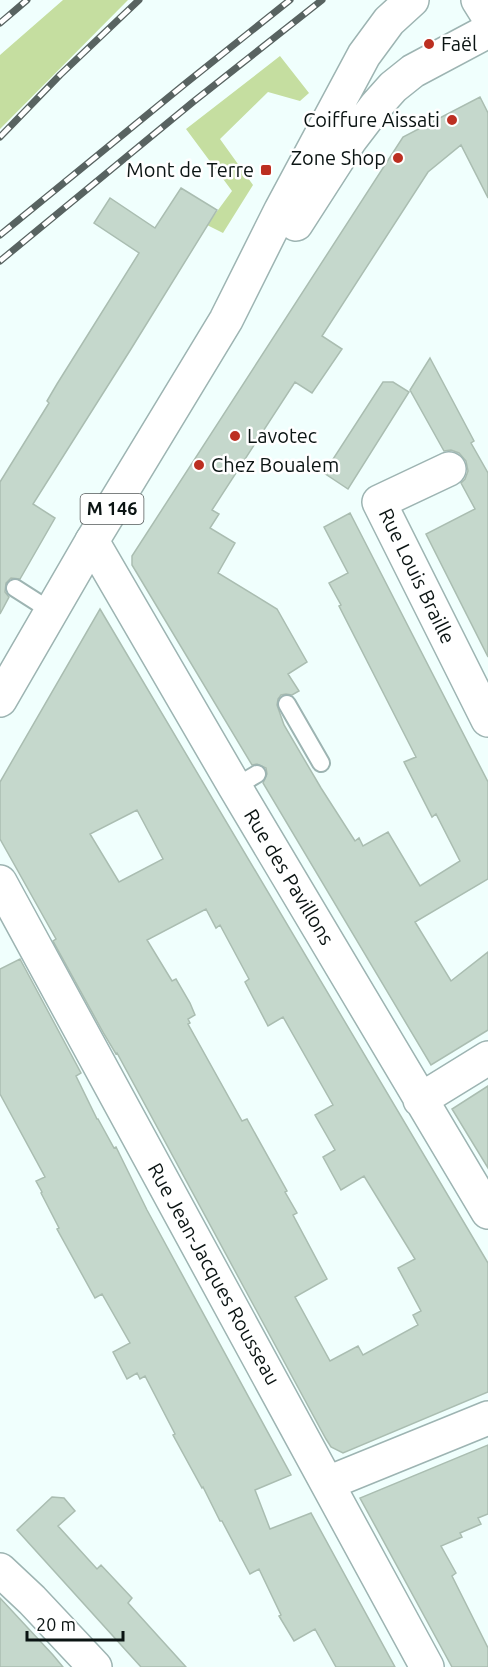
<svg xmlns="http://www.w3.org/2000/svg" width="488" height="1667" font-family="Ubuntu,sans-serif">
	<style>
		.green { fill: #c5dea0 }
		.building { fill: #c5d8cc; stroke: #aabdb1; stroke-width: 1.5; fill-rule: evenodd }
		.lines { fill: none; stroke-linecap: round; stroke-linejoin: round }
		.lane-casing { stroke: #9db4b2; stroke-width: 20 }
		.street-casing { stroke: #9db4b2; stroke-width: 36 }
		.secondary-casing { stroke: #9db4b2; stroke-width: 36 }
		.primary-casing { stroke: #9db4b2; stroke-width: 36 }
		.lane { stroke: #fff; stroke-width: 16 }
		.street { stroke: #fff; stroke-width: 33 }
		.secondary { stroke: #fff; stroke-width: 33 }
		.primary { stroke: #fff; stroke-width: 33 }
		.rail-casing { stroke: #586361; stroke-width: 7 }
		.rail { stroke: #fff; stroke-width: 4.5; stroke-dasharray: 14; stroke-linecap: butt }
		.poi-dot { fill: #bc2f21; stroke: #fff; stroke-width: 2 }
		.labels { text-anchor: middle; stroke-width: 5; stroke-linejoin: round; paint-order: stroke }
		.shield { fill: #fff; stroke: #545a5a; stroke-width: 1.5 }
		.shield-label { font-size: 18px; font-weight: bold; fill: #0b1413 }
		.poi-label { font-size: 20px; fill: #0b1413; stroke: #fff; text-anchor: start }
		.street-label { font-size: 20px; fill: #0b1413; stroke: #fff }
	</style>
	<rect width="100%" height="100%" fill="#f0fffd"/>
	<path class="green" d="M63 0H128L0 129V55Z
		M280 56 309 93 300 101 268 92 220 139 253 185 223 233 207 225 232 191 186 129Z"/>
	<path class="building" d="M480 97 488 113V198L461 145 428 172 322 336 342 349 312 393 295 382 212 510 219 514 210 528 235 543 218 573 277 609 307 662 288 674 299 691 292 695 286 694 281 695 278 699 277 705 284 725 321 788 355 841 359 838 363 846 388 832 420 886 460 861 436 814 432 817 404 762 416 757 339 606 341 605 329 583 348 573 324 527 350 513 488 782V879L415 922 451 981 488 952V1030L431 1065 263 783 267 774 266 768 257 764 252 765 132 565V556L403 137Z
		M181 188 217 210 131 349 33 504 55 518 20 579 11 578 6 583 5 592 9 597 0 614V482L49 403 47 401 57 384 139 253 94 223 110 198 155 228Z
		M430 358 474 441 471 443 488 473V657L426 534 475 509 461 483 465 479 468 471 466 461 459 453 451 450 444 451 410 390Z
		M383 382H393L409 392 348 489 324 473Z
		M100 609 488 1263V1392L343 1453 331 1447 326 1439 117 1053 116 1054 104 1034 53 941 56 939 0 839V782ZM137 810 163 859 119 882 90 834ZM206 909 216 928 220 925 249 979 245 982 268 1026 283 1017 333 1105 315 1115 335 1150 323 1157 341 1190 364 1176 415 1259 398 1268 421 1311 413 1315 418 1325 363 1355 358 1346 330 1361 295 1297 327 1279 293 1215 297 1213 285 1192 287 1191 247 1119 242 1121 188 1024 190 1023 188 1019 195 1015 190 1003 176 979 172 981 147 940Z
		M20 959 81 1073 76 1076 97 1119H98L114 1148 116 1147 147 1210 291 1475 255 1490 270 1529 311 1513 395 1667H336L315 1629 294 1641 279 1616 281 1615 259 1569 250 1574 222 1521H220L203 1487 202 1488 173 1435 175 1434 145 1376 140 1379 137 1373 127 1379 113 1352 130 1343 102 1294 95 1298 57 1229 59 1228 41 1193 42 1192 36 1181 45 1177 0 1094V969Z
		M488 1086V1168L452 1109Z
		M488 1445V1514L478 1518 481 1524 460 1533 462 1537 441 1546 456 1573 452 1576 488 1648V1667H452L360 1498Z
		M52 1497 64 1498 75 1511 58 1526 97 1569 101 1565 132 1598 128 1603 186 1667H141L17 1530Z
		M0 1598 53 1655 63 1667H0Z"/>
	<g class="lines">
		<g class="lane-casing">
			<path id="lane" d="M15 588 51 611
				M287 704 321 763
				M235 787 257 774"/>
		</g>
		<g class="street-casing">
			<path id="street" d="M449 469 379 502 488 720
				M92 541 235 787 488 1212
				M0 882 427 1667
				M420 1100 488 1058
				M328 1483 488 1418
				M0 1570 32 1600 95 1667"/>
		</g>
		<g class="secondary-casing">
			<path id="secondary" d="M478 0 488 16"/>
		</g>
		<g class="primary-casing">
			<path id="primary" d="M296 224 350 140 376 106 393 87 413 71 488 31
				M0 700 92 541 226 320 281 210 364 55 389 21 412 0"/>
		</g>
		<use href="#lane" class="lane"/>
		<use href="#street" class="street"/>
		<use href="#secondary" class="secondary"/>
		<use href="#primary" class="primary"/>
		<g class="rail-casing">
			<path id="rail" d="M0 23 27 0
				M0 137 60 75 139 0
				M0 235 186 83 290 0
				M0 261 193 102 322 0"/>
		</g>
		<use href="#rail" class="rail"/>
	</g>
	<g class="poi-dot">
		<circle cx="429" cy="44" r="6"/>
		<circle cx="452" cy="120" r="6"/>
		<circle cx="398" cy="158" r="6"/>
		<rect x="260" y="164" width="12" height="12" rx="3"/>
		<circle cx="235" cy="436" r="6"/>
		<circle cx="199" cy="465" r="6"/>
	</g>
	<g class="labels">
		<rect class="shield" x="80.5" y="494" width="63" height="30" rx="4.5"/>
		<g class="shield-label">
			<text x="112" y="515">M 146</text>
		</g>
		<g class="poi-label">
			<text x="441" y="51">Faël</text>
			<text x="440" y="127" text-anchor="end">Coiffure Aissati</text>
			<text x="386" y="165" text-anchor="end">Zone Shop</text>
			<text x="254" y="177" text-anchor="end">Mont de Terre</text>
			<text x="247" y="443">Lavotec</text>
			<text x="211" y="472">Chez Boualem</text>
		</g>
		<g class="street-label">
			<text transform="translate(417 576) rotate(64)" y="7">Rue Louis Braille</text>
			<text transform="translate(289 877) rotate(59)" y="7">Rue des Pavillons</text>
			<text transform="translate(214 1274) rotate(61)" y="7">Rue Jean-Jacques Rousseau</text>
		</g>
	</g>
	<path d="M27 1631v9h96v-9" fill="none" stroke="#0b1413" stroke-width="3"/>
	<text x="36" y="1631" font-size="18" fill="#0b1413" stroke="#ffffff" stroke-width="4.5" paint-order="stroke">20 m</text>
</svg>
